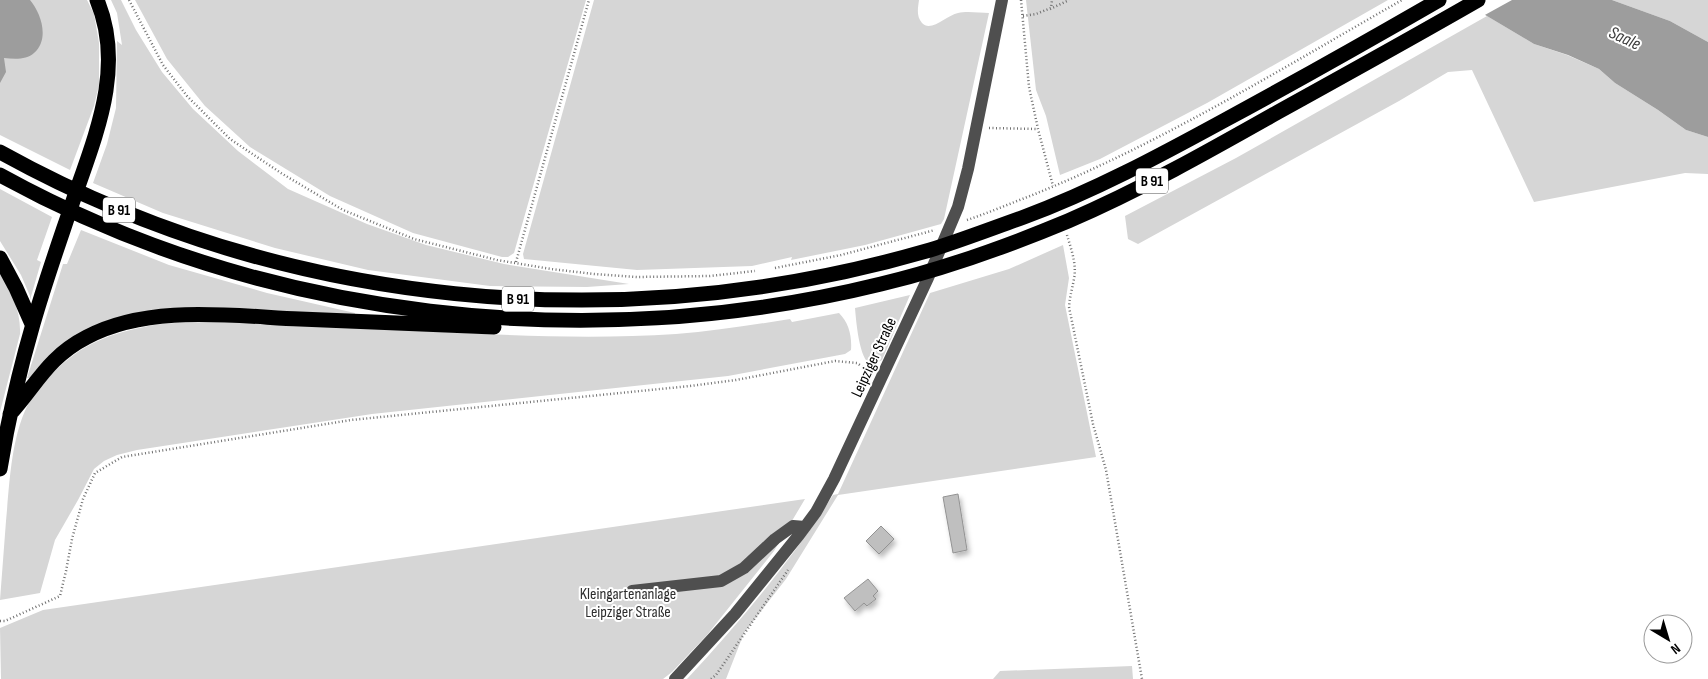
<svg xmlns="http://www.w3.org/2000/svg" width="1708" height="679" font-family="'Sofia Sans Condensed',sans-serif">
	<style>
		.green { fill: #d6d6d6 }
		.water { fill: #9d9d9d }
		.pier { fill: #fff }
		.building { fill: #bfbfbf; stroke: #939393; filter: url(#shadow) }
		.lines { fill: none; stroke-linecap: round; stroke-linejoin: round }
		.path { stroke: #717171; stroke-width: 2.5; stroke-dasharray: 1 2.5; stroke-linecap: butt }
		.minor { stroke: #4f4f4f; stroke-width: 12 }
		.highway { stroke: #000; stroke-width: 15 }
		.labels { text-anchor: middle; stroke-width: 4; stroke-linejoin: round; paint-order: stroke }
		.shield { fill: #fff; stroke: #4c4c4c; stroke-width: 1 }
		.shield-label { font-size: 15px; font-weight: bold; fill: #000 }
		.street-label { font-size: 16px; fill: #000; stroke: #fff }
		.park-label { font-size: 16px; fill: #2d2d2d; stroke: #fff }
		.water-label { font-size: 18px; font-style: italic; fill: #3e3e3e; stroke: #fff }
	</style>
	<defs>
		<filter id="shadow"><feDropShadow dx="2.5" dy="4" stdDeviation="2.5" flood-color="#0004"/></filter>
	</defs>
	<rect width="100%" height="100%" fill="#fff"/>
	<path class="green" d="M0 0H87L94 14 99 43V85L94 106 70 170 0 135Z
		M111 0H121L136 30 162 72 193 109 238 151 288 189 367 224 426 245 504 264 629 284 587 287 490 286 368 270 275 248 163 213 93 183 107 144 116 108 117 41 122 45 117 13Z
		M135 0H586L514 253 508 257H502L413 233 330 196 250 147 205 106 167 59Z
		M594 0H919C918 8 916 16 922 23 931 33 947 15 958 13 967 11 980 13 989 13L944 219 941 224 865 245 791 260 792 257 752 266 637 270 524 259 523 254Z
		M1026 0H1388L1207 103 1100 159 1060 175 1046 116 1036 90Z
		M1612 0H1708V42L1670 21Z
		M1487 16 1534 44 1567 55 1599 69 1615 83 1658 110 1686 130 1708 137V174L1685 173 1534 202 1472 70 1448 72 1399 101 1138 244 1128 239 1125 216 1236 158Z
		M0 189 52 217 37 260 41 262 30 300V296L21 275 0 241Z
		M81 230 169 265 267 293 355 313V315L195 307 64 343 36 370 30 378H27L63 264H67Z
		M1063 245 1069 278 1065 305 1096 457 838 495 786 579 744 633 726 679H687C740 622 791 561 833 495L838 494 930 293 1009 269Z
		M0 271C11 292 21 310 20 334L0 412Z
		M910 295 882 360C878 362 874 365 871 364 859 361 856 319 855 308Z
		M839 313C849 323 852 336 851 350L845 354 728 376 372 414 137 450 117 455 104 461 94 469 78 500 55 540 40 593 0 600C2 574 4 547 6 521 10 480 11 426 36 391 39 386 45 381 49 377 77 347 104 335 144 327 178 320 214 323 248 323 302 325 354 327 408 330 497 335 587 340 676 334 714 331 752 325 790 319L792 322Z
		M805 499 774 551 707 635 672 672 663 679H1L0 628 43 610Z
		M1132 666 1133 679H993L1000 671Z"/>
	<path class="water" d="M0 0H30C41 13 50 39 34 53 27 60 14 59 4 58L6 72 0 83Z
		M1460 0H1612L1670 21 1708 42V137L1686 130 1658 110 1615 83 1599 69 1568 55 1534 44Z"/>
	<path class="pier" d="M1458 0H1512L1483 16Z"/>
	<path class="building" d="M958 494 967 550 953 553 943 497Z
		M881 526 894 539 879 554 866 541Z
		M868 579 878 591 873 596 876 599 867 606 864 603 855 611 844 598Z"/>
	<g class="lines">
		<path class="path" d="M129 0 163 65 187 96 230 139 281 173 343 210 414 239 497 260 551 269 594 274 637 277 710 276 755 271
			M1021 0 1029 87 1038 129 1053 186
			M1050 9 1069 0
			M1023 16 1036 14 1051 8 1052 0
			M989 128 1038 129
			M967 220C988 213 1009 204 1030 196 1160 144 1281 69 1402 0
			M1067 235C1071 249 1077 264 1074 279 1072 290 1070 295 1069 307L1093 424 1106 470 1142 679
			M516 262 589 0
			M775 268 841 255 935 230
			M0 621H5L60 596 66 571 72 539 83 499 95 473 122 457 351 420 690 386 736 380 835 361 857 363 871 373
			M711 679 716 675 788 570"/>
		<path class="minor" d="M632 591 721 581 744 568 775 539 793 526 805 527
			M675 679 735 614 799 535 816 512 834 479 928 278 958 207 968 169 1002 0"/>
		<path class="highway" d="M0 152C283 309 620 340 930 250 962 240 993 228 1024 217 1094 191 1159 156 1225 120 1297 81 1368 41 1439 0
			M0 175C265 321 588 356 881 284 944 269 1008 246 1068 221 1140 190 1209 151 1278 112 1345 75 1412 38 1478 0
			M0 258 16 288 32 324
			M10 414C37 384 48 357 87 337 149 304 232 316 300 319 365 322 430 324 494 327
			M0 469C8 420 19 372 33 324 45 282 60 240 74 198 96 134 125 67 97 0"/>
	</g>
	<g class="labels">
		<g class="shield">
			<rect x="1136" y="168.5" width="32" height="25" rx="4"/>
			<rect x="103" y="197.5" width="32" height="25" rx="4"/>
			<rect x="502" y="286.5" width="32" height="25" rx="4"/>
		</g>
		<g class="shield-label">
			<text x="1152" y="186">B 91</text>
			<text x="119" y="215">B 91</text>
			<text x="518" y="304">B 91</text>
		</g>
		<g class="street-label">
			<text transform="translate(873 357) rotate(-65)" y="6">Leipziger Straße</text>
		</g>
		<g class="park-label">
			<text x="628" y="599">Kleingartenanlage<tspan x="628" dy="18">Leipziger Straße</tspan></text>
		</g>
		<g class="water-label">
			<text transform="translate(1625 38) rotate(25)" y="6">Saale</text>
		</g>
	</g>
	<g transform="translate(1668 639) rotate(142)"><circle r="24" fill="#ffffff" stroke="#999999"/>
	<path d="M0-4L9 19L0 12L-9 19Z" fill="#000000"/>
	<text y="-8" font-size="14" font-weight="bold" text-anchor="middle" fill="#000000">N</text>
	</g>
</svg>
